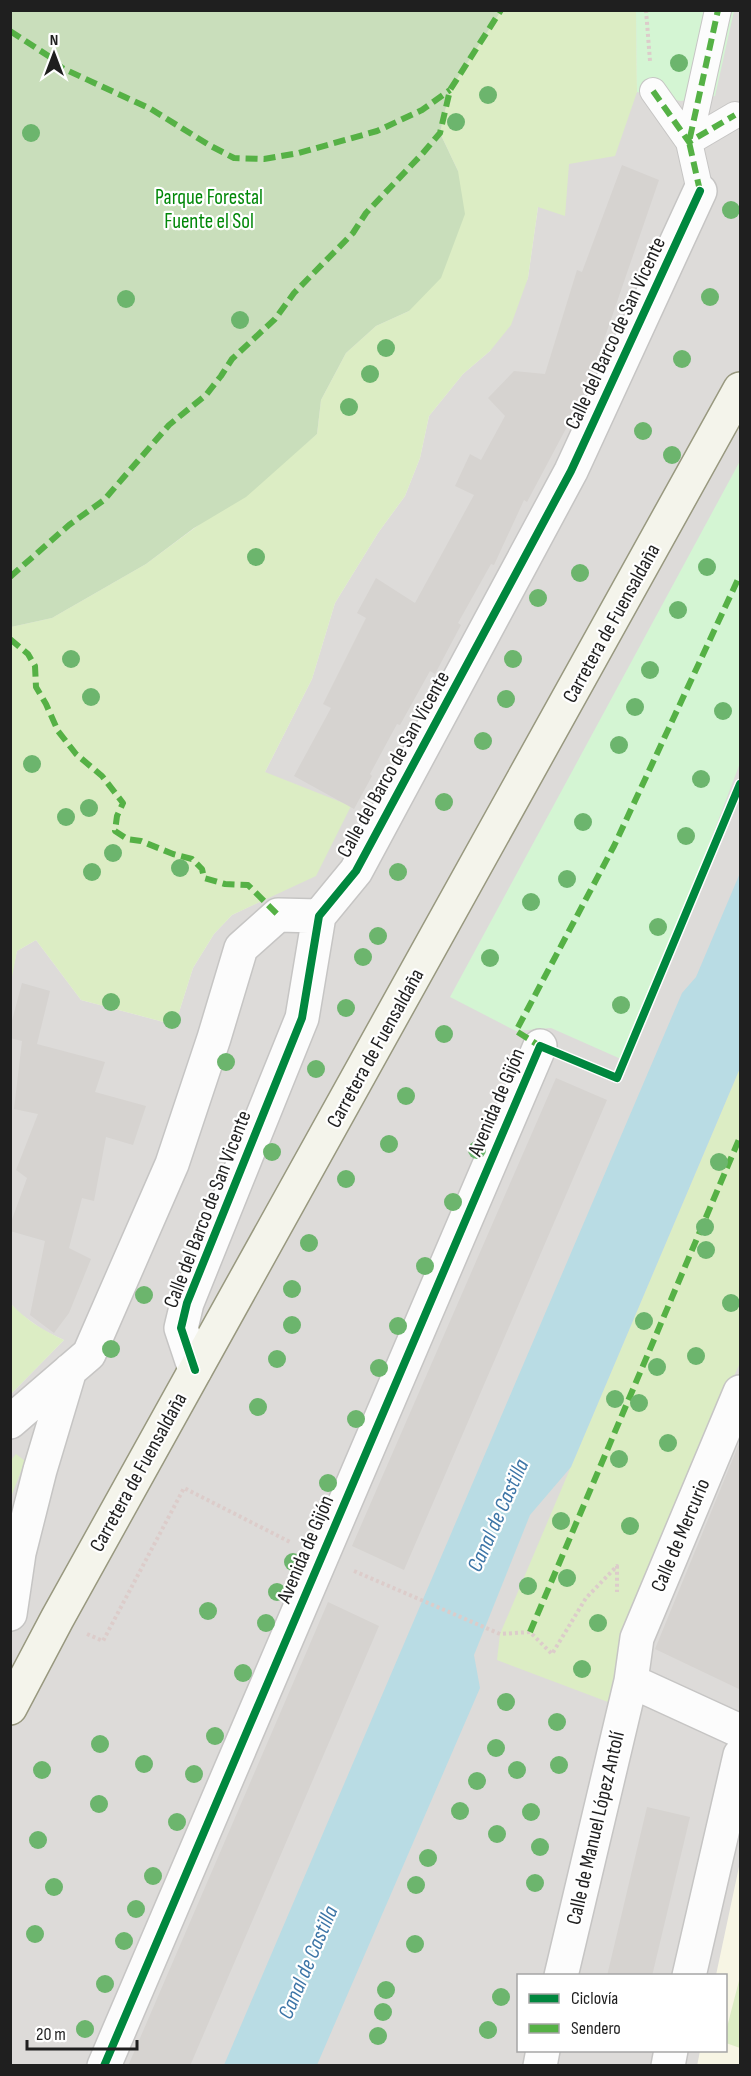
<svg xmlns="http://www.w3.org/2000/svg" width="751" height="2076" font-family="'Sofia Sans Condensed',sans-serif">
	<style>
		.residential { fill: #dddbd9; fill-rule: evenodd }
		.education { fill: #f7f5e4 }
		.grass { fill: #dcedc4 }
		.forest { fill: #c9debb }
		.park { fill: #d4f5d3 }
		.water { fill: #b9dce4 }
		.building { fill: #d6d3d0 }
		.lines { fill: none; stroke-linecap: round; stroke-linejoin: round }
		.pedestrian-casing { stroke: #c6c5c4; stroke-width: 28 }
		.minor-casing { stroke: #c6c5c4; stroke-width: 36 }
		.secondary-casing { stroke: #98987f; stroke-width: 36 }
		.path { stroke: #dcccca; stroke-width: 4; stroke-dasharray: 3 3; stroke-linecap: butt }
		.pedestrian { stroke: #fcfcfc; stroke-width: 26 }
		.minor { stroke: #fcfcfc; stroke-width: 33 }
		.secondary { stroke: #f4f4eb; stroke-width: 33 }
		.quiet { stroke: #55b145; stroke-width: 6; stroke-dasharray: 12 6; stroke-linecap: butt }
		.cycleway-casing { stroke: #fff; stroke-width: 11 }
		.cycleway { stroke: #00873e; stroke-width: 8 }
		.tree { fill: #6cb56d }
		.labels { text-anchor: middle; stroke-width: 4.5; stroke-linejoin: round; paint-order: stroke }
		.park-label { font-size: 21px; fill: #028809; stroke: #fff }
		.street-label { font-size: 21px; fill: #1f1f1f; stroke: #fff }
		.water-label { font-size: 22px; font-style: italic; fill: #3e76a7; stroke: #fff }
	</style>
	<rect width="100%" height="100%" fill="#eeebe8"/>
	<path class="residential" d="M636 11H740V2065H11V1394L64 1340 43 1330 18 1312 11 1304 10 982 17 951 36 940 81 1000 175 1025 193 968 214 934 232 915 316 875 265 772 312 679 335 603 378 533 405 496 420 458 429 416 463 374 490 351 528 278 538 207 569 164 637 92ZM518 1976H726V2050H518Z"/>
	<path class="education" d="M740 1862V2065L697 2066 700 2051 726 2050V1976L716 1975Z"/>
	<path class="grass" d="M501 11H636L637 92 615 156 569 164 565 216 538 207 528 278 511 325 490 351 463 374 429 416 420 458 405 496 378 533 335 603 312 679 265 772 351 806 316 876 232 915 214 934 193 968 175 1025 81 1000 36 940 17 951 11 982V627L52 618 146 564 285 461 317 434 321 400 346 353 376 326 409 311 458 171 440 133 450 90Z
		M740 1068V1363L676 1501 630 1622 608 1702 497 1660 500 1634Z
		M11 1304C26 1320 44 1331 64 1340L11 1394Z
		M16 1454 25 1461 11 1497V1460Z
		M740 1977V2048L726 2043V2031Z"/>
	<path class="forest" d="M10 11H501L450 90 440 133 458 171 465 214 441 278 409 311 376 326 346 353 321 400 317 434 246 497 194 528 146 564 52 618 11 627Z"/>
	<path class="park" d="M636 11H734L715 96 681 101 637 92Z
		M740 461V763L681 918 621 1059 551 1028 516 1031 450 997Z"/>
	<path class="water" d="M740 873V1068L571 1467 530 1515 474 1655 480 1688 317 2065H224L682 993 696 977Z"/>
	<path class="building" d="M622 165 659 180 587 389 527 502 524 500 494 565 491 564 458 623 461 625 435 674 430 671 400 725 397 724 370 774 372 776 354 809 294 776 331 708 323 704 366 618 357 613 376 578 415 603 474 495 455 486 470 454 481 460 505 416 488 398 514 371 545 374 577 270 582 272Z
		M22 983 50 991 37 1044 105 1062 95 1092 146 1106 133 1145 106 1137 94 1201 82 1198 69 1248 91 1259 69 1313 54 1333 30 1315 45 1241 10 1231V1225L27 1178 16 1170 38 1114 14 1109 22 1041 10 1038V1028Z
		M556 1078 607 1100 404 1570 352 1546Z
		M741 1439V1690L655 1649Z
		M328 1602 379 1626 217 2003 190 2066H128Z
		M647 1807 690 1817 652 1976H607Z"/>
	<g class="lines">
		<g class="pedestrian-casing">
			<path id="pedestrian" d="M653 91 689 142 735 115
				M700 191 689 142 718 10"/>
		</g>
		<g class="minor-casing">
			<path id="minor" d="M195 1370 181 1328 187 1303 302 1018 319 916 356 871 571 471 700 191
				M10 1422 89 1354 172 1164 214 1038 241 948 278 915 319 916
				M10 1614 19 1553 40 1470 70 1370
				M631 1681 740 1731
				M561 1976 631 1681 637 1638 740 1392
				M689 1976 740 1755
				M104 2066 540 1046
				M540 2066 543 2050
				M668 2066 671 2050"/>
		</g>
		<g class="secondary-casing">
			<path id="secondary" d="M10 1708 57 1619 740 389"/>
		</g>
		<path class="path" d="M646 10 650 61
			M354 1571 500 1634 530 1632 552 1654 586 1598 617 1566V1592
			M87 1634 103 1641 184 1488 290 1542"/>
		<use href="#pedestrian" class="pedestrian"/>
		<use href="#minor" class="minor"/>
		<use href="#secondary" class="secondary"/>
		<path class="quiet" d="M10 31 50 57 62 68 151 109 209 145 234 158 264 159 299 153 377 131 422 110 450 90
			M653 91 689 142 735 115
			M700 191 689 142 718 10
			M10 577 69 525 104 500 169 425 206 395 221 376 232 359 275 319 294 293 353 233 366 213 423 153 440 133 450 90 501 10
			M10 639 28 654 35 666 36 687 46 704 58 731 76 754 102 776 123 803 117 816 115 831 127 839 141 841 173 854 192 859 202 869 204 878 225 884 248 885 278 915
			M543 1048 516 1031 614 846 740 575
			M530 1632 740 1137"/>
		<g class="cycleway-casing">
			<path id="cycleway" d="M195 1370 181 1328 187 1303 302 1018 319 916 356 871 571 471 700 191
				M104 2066 540 1046 617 1078 740 784"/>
		</g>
		<use href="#cycleway" class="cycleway"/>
	</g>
	<g class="tree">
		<circle cx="679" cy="63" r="9"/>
		<circle cx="488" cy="95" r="9"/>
		<circle cx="456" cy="122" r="9"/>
		<circle cx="31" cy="133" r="9"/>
		<circle cx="731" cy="210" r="9"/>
		<circle cx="710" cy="297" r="9"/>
		<circle cx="126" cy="299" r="9"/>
		<circle cx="240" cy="320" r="9"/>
		<circle cx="386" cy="348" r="9"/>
		<circle cx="682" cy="359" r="9"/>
		<circle cx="370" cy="374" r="9"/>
		<circle cx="349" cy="407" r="9"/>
		<circle cx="643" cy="431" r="9"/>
		<circle cx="672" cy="455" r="9"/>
		<circle cx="256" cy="557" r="9"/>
		<circle cx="707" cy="567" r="9"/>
		<circle cx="580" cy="573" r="9"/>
		<circle cx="538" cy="598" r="9"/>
		<circle cx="678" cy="610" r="9"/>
		<circle cx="71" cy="659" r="9"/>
		<circle cx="513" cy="659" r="9"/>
		<circle cx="650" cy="670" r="9"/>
		<circle cx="91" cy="697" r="9"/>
		<circle cx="506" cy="699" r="9"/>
		<circle cx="635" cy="707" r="9"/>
		<circle cx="723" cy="711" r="9"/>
		<circle cx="483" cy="741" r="9"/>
		<circle cx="619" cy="745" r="9"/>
		<circle cx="32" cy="764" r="9"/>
		<circle cx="701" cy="779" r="9"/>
		<circle cx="444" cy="802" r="9"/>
		<circle cx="89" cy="808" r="9"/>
		<circle cx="66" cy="817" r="9"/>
		<circle cx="583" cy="822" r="9"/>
		<circle cx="686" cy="836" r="9"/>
		<circle cx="113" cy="853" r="9"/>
		<circle cx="180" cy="868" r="9"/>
		<circle cx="92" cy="872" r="9"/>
		<circle cx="398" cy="872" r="9"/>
		<circle cx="567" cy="879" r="9"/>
		<circle cx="531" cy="902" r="9"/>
		<circle cx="658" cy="927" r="9"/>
		<circle cx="378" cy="936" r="9"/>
		<circle cx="363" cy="957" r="9"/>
		<circle cx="490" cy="958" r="9"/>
		<circle cx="111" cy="1002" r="9"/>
		<circle cx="621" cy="1005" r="9"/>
		<circle cx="346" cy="1008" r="9"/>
		<circle cx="172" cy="1020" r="9"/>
		<circle cx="444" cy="1034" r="9"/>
		<circle cx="226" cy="1062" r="9"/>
		<circle cx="316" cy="1069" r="9"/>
		<circle cx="406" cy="1096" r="9"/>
		<circle cx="389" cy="1144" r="9"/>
		<circle cx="477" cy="1150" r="9"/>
		<circle cx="272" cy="1152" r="9"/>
		<circle cx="719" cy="1162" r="9"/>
		<circle cx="346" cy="1179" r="9"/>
		<circle cx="453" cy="1202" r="9"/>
		<circle cx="705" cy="1227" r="9"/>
		<circle cx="309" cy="1243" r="9"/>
		<circle cx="706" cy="1250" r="9"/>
		<circle cx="425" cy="1266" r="9"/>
		<circle cx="292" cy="1289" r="9"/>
		<circle cx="144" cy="1295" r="9"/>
		<circle cx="731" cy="1303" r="9"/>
		<circle cx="644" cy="1321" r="9"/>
		<circle cx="292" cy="1325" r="9"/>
		<circle cx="398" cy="1326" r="9"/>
		<circle cx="111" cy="1349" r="9"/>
		<circle cx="696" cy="1356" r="9"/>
		<circle cx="277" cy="1359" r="9"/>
		<circle cx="657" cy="1367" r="9"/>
		<circle cx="379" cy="1368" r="9"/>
		<circle cx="615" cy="1399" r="9"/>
		<circle cx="639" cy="1403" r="9"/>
		<circle cx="258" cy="1407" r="9"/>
		<circle cx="356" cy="1419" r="9"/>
		<circle cx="668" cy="1443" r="9"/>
		<circle cx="619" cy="1459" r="9"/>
		<circle cx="328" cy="1483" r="9"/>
		<circle cx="561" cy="1521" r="9"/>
		<circle cx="630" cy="1526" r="9"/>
		<circle cx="293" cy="1562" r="9"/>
		<circle cx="567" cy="1578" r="9"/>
		<circle cx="528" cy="1586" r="9"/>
		<circle cx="277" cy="1592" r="9"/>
		<circle cx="208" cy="1611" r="9"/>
		<circle cx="266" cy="1623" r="9"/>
		<circle cx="598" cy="1623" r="9"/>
		<circle cx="582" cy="1669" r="9"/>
		<circle cx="243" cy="1673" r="9"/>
		<circle cx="506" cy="1702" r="9"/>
		<circle cx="557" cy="1722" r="9"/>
		<circle cx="215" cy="1736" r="9"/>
		<circle cx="100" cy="1744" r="9"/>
		<circle cx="496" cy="1748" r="9"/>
		<circle cx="144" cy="1764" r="9"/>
		<circle cx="559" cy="1765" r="9"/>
		<circle cx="42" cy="1770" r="9"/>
		<circle cx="517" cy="1770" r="9"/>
		<circle cx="194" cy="1774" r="9"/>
		<circle cx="477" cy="1781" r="9"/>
		<circle cx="99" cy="1804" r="9"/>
		<circle cx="460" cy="1811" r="9"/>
		<circle cx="531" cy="1812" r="9"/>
		<circle cx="177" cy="1822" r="9"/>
		<circle cx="497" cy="1834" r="9"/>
		<circle cx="38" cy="1840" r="9"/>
		<circle cx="540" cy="1847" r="9"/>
		<circle cx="428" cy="1858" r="9"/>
		<circle cx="153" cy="1876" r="9"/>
		<circle cx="535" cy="1883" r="9"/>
		<circle cx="416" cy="1885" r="9"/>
		<circle cx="54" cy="1887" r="9"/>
		<circle cx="136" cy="1909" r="9"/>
		<circle cx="35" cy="1934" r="9"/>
		<circle cx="124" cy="1941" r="9"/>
		<circle cx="415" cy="1944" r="9"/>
		<circle cx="105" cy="1984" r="9"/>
		<circle cx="386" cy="1990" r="9"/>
		<circle cx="501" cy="1997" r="9"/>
		<circle cx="383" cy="2012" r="9"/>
		<circle cx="85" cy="2029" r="9"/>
		<circle cx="488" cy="2030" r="9"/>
		<circle cx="378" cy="2036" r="9"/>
	</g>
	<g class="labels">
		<g class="park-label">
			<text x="209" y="204">Parque Forestal<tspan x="209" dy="24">Fuente el Sol</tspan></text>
		</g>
		<g class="street-label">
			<text transform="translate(615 333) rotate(-65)" y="7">Calle del Barco de San Vicente</text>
			<text transform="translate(611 623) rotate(-61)" y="7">Carretera de Fuensaldaña</text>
			<text transform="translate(393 764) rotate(-61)" y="7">Calle del Barco de San Vicente</text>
			<text transform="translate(375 1048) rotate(-61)" y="7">Carretera de Fuensaldaña</text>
			<text transform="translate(496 1102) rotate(-67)" y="7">Avenida de Gijón</text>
			<text transform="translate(207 1209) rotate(-69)" y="7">Calle del Barco de San Vicente</text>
			<text transform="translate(138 1472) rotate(-61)" y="7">Carretera de Fuensaldaña</text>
			<text transform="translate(680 1535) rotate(-67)" y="7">Calle de Mercurio</text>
			<text transform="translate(305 1549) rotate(-67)" y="7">Avenida de Gijón</text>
			<text transform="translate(595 1828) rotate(-77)" y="7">Calle de Manuel López Antolí</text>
		</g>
		<g class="water-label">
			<text transform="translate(497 1515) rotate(-66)" y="8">Canal de Castilla</text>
			<text transform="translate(307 1962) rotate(-67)" y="8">Canal de Castilla</text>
		</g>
	</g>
	<rect width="751" height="2076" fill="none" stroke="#1f1f1f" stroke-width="24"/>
	<rect x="517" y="1974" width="210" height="78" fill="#ffffff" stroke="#a5a5a5" stroke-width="1.5"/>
	<rect x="529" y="1994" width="30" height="9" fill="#00873e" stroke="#a5a5a5" stroke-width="1.5"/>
	<text x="571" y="2004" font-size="18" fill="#1f1f1f">Ciclovía</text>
	<rect x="529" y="2024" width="30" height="9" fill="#55b145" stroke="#a5a5a5" stroke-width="1.5"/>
	<text x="571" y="2034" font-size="18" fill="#1f1f1f">Sendero</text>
	<g transform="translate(54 54)" stroke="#ffffff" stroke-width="4.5" paint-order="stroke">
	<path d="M0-4.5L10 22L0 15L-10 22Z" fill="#1f1f1f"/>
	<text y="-9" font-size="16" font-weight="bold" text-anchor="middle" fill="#1f1f1f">N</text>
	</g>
	<path d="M27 2040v9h110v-9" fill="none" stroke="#1f1f1f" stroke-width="3"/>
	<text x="36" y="2040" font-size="18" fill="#1f1f1f" stroke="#ffffff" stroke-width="4.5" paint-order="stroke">20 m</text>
</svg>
